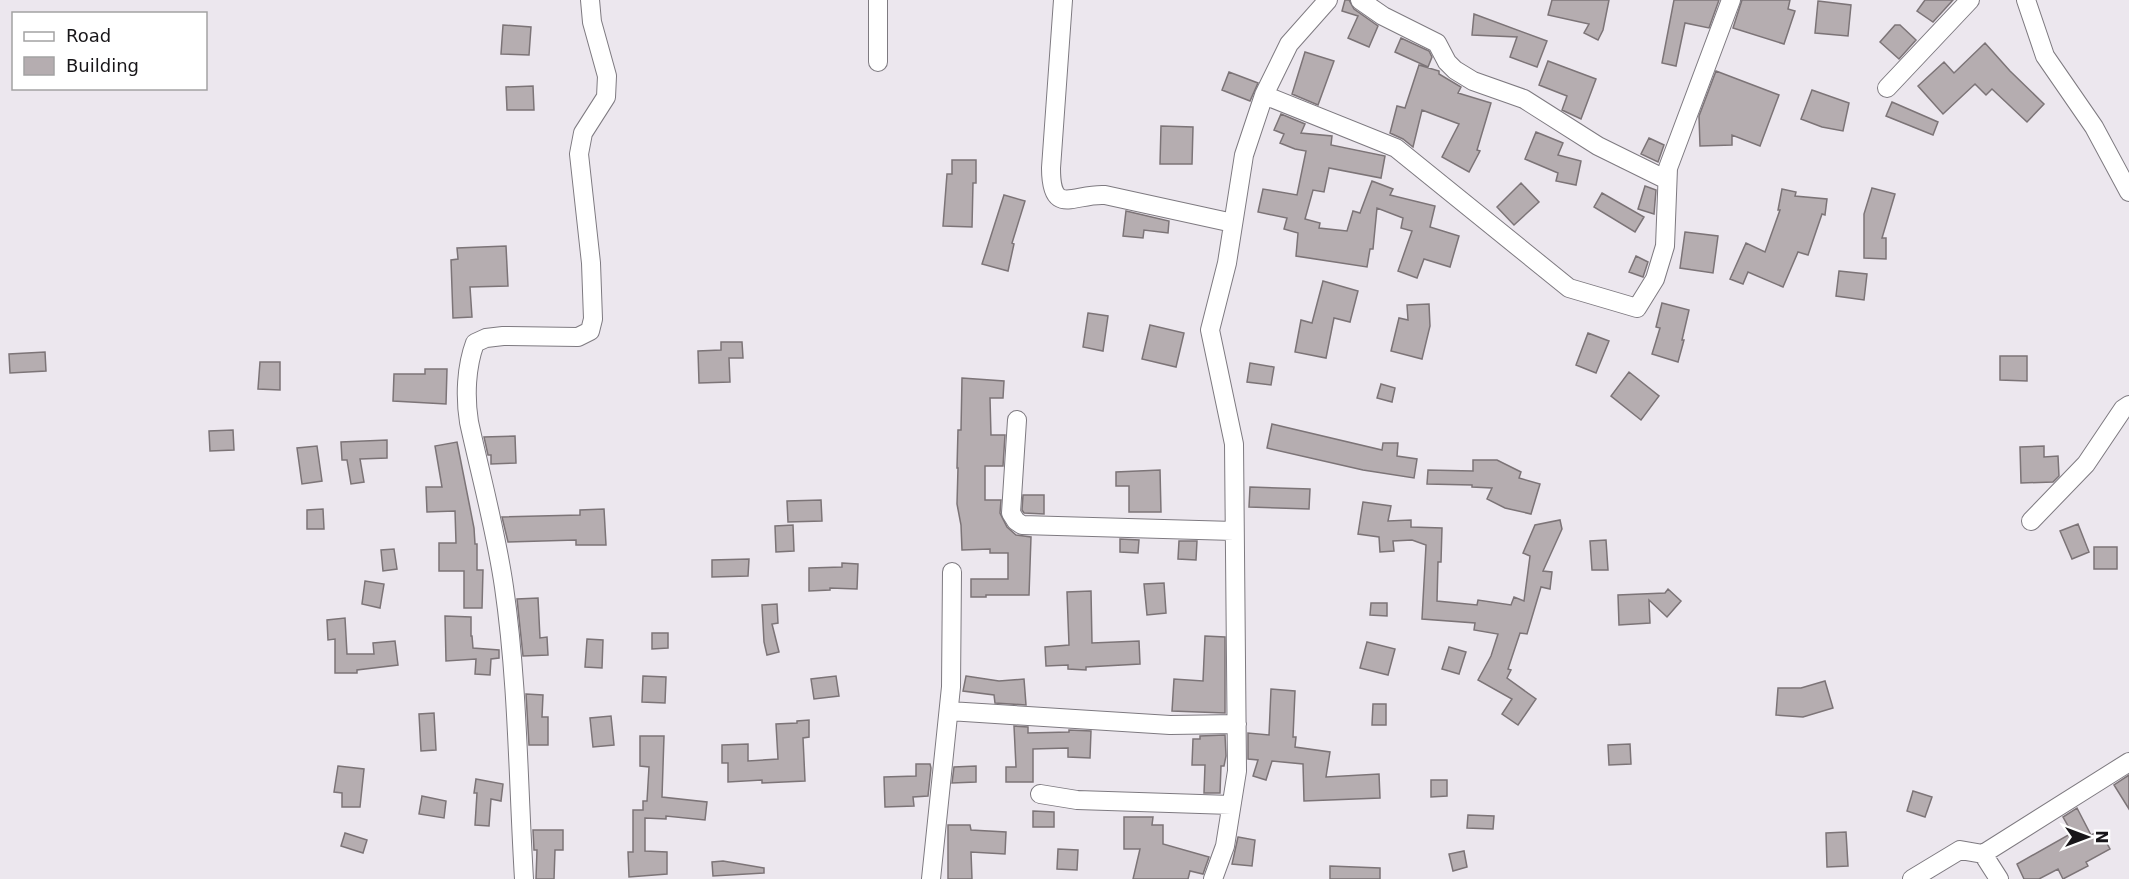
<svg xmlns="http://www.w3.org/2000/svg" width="2129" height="879" font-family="'DejaVu Sans',sans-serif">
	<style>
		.building { fill: #b5adb0; stroke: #7c7477; stroke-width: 1.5 }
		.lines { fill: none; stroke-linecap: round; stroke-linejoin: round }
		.street-casing { stroke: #7e7a80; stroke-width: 20 }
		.street { stroke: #fff; stroke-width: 18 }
	</style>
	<rect width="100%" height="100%" fill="#ece7ee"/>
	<path class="building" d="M1345 0H1349L1354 9 1378 26 1369 47 1348 38 1358 16 1342 11Z
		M1552 0H1609L1603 30 1598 40 1584 33 1589 24 1548 15Z
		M1674 0H1719L1709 28 1685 23 1676 66 1662 63Z
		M1742 0H1790L1788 9 1795 11 1784 44 1733 28Z
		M1925 0H1953L1933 22 1917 11Z
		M1818 1 1851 5 1848 36 1815 33Z
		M1474 14 1547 41 1537 67 1510 57 1517 37 1472 35Z
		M503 25 531 27 529 55 501 54Z
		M1895 25H1900L1916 40 1899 59 1880 42Z
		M1401 38 1429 51 1432 57 1428 67 1395 52Z
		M1985 43 2010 71 2044 104 2027 122 1992 89 1986 95 1975 84 1943 114 1918 86 1944 62 1954 73Z
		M1305 52 1334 61 1318 105 1292 94Z
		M1548 61 1596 79 1581 119 1562 110 1567 96 1539 85Z
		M1419 65 1439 71V74L1461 87 1458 93 1491 103 1477 150 1480 151 1469 172 1442 157 1459 124 1422 110 1413 147 1403 139 1390 133 1397 106 1405 108Z
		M1716 71 1779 95 1760 146 1732 135V145L1700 146 1699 116Z
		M1229 72 1258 83 1250 101 1222 90Z
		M533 86 534 110H507L506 87Z
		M1812 90 1849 103 1843 131 1822 127 1801 119Z
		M1892 102 1938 122 1933 135 1886 116Z
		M1281 114 1305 124 1301 133 1332 136 1331 145 1385 156 1381 178 1329 168 1324 192 1313 190 1305 219 1320 223 1319 228 1347 231 1353 211 1360 213 1372 181 1393 189 1390 195 1435 206 1430 227 1459 236 1450 267 1424 259 1417 278 1398 271 1412 231 1401 228 1403 218 1377 208 1373 249H1370L1367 267 1296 256 1298 233 1284 229 1287 218 1258 212 1263 189 1297 195 1306 151 1295 149 1280 143 1284 134 1274 130Z
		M1161 126 1193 127 1192 164H1160Z
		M1536 132 1563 143 1558 155 1581 161 1576 185 1556 181 1558 173 1525 159Z
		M1649 138 1664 145 1658 162 1641 154Z
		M952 160H976V183H973L972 227 943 226 947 174H952Z
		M1521 183 1539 202 1514 225 1497 207Z
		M1645 186 1656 190 1654 214 1638 209Z
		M1872 188 1895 194 1882 238H1886V259L1864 258V214Z
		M1782 189 1796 192 1795 196 1827 199 1825 215 1822 214 1808 255 1798 252 1783 287 1748 272 1743 284 1730 279 1746 243 1765 252 1780 210H1778Z
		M1602 193 1644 217 1635 232 1594 207Z
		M1004 195 1025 201 1012 243 1014 244 1008 271 982 264Z
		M1126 211 1169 221 1168 233 1144 230 1143 238 1123 236Z
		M1685 232 1718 236 1713 273 1680 268Z
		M506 246 508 286 470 287 472 317 453 318 451 260 458 259 457 248Z
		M1636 256 1648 262 1643 277 1629 272Z
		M1839 271 1867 274 1864 300 1836 296Z
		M1323 281 1358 291 1350 322 1334 318 1326 358 1295 352 1301 320 1312 323Z
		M1662 303 1689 310 1682 340H1684L1678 362 1652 354 1660 328 1656 327Z
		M1429 304 1430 326 1422 359 1391 351 1399 318 1408 320 1407 305Z
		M1088 313 1108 316 1103 351 1083 347Z
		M1150 325 1184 333 1176 367 1142 359Z
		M1588 333 1609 341 1596 373 1576 365Z
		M721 342H742L743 358H729L730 382 699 383 698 351 721 350Z
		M45 352 46 371 10 373 9 354Z
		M2000 356H2027V381L2000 380Z
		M260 362H280V390L258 389Z
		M1250 363 1274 367 1271 385 1247 382Z
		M425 369H447L446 404 393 401 394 374H425Z
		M1629 372 1659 396 1641 420 1611 396Z
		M962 378 1004 381 1003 398H990L991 435H1005L1003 466H985V500H1001L1000 513 1007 527 1016 535 1031 537 1029 595H986V597H971V579H1008V553H990V549L962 550 961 525 957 504 958 468H957L958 430H961Z
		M1381 384 1395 388 1392 402 1377 398Z
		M1272 424 1382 450 1383 443H1398L1397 456 1417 459 1414 478 1363 470 1267 448Z
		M233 430 234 450 210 451 209 431Z
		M515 436 516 463 491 464V455H488L484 437Z
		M387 440V458L360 459 364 482 351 484 347 460H342L341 442Z
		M457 442 474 528 475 544H477V570H483L482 608H464V571H439V543H456L455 511 427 512 426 487H442L435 446Z
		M317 446 322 481 302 484 297 448Z
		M2044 446V457L2058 456 2059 476 2053 482 2021 483 2020 447Z
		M1473 460H1497L1521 472 1519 478 1540 484 1531 514 1505 508 1487 499 1492 488 1472 487V485L1427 484 1428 470 1473 471Z
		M1160 470 1161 512H1129V486H1116V472Z
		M1250 487 1310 489 1309 509 1249 507Z
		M1023 495H1044V514L1024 513 1022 510Z
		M821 500 822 521 788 522 787 501Z
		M1363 502 1391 506 1388 521 1411 520V527L1442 528 1441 562H1438L1437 601 1477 605 1478 600 1511 605 1514 597 1524 601 1530 556 1523 553 1535 525 1560 520 1562 529 1543 571 1552 572 1550 589 1541 587 1527 634 1520 633 1508 669 1511 670 1507 678 1536 699 1518 725 1502 714 1512 699 1478 680 1491 656 1498 634 1474 630 1475 623 1422 619 1426 545 1412 540 1393 541 1394 551 1380 552 1379 537 1358 534Z
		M323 509 324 529H307V510Z
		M604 509 606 545H576V540L508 542 502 517 580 515V510Z
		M2078 524 2089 552 2072 559 2060 531Z
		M793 525 794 551 776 552 775 526Z
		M1120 539 1139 540 1138 553 1120 552Z
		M1606 540 1608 570H1592L1590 541Z
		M1179 541H1197L1196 560 1178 559Z
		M2094 547H2117V569H2094Z
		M394 549 397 569 383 571 381 550Z
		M749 559 748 576 712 577V560Z
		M842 563 858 564 857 589 830 588V590L809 591V568L842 567Z
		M365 581 384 584 380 608 362 604Z
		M1164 583 1166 613 1147 615 1144 584Z
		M1668 589 1681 601 1667 617 1649 600 1650 623 1619 625 1618 595 1665 593Z
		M1091 591 1092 643 1139 641 1140 664 1086 667V670L1068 669V665L1046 666 1045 647 1069 645 1067 592Z
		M538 598 540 638 547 637 548 655 523 656 517 599Z
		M1371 603H1387V616L1370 615Z
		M777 604 778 623 772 624 779 652 767 655 764 642 762 605Z
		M445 616 471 617V636H472L473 648 499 650V658L491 659 490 675 475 674 476 659 446 661Z
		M345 618 347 654H374L373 643 395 641 398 665 357 670V673H335V639L328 640 327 620Z
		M652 633H668V648L652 649Z
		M1205 636 1225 637V713L1172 711 1174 679 1203 681Z
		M587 639 603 640 602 668 585 667Z
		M1367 642 1395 649 1388 675 1360 668Z
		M1449 647 1466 652 1459 674 1442 669Z
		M643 676 666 677 665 703 642 702Z
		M836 676 839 696 814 699 811 679Z
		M966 676 999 681 1024 679 1026 705 995 703 994 695 963 691Z
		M1825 681 1833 708 1803 717 1776 715 1778 688H1801Z
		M1271 689 1295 691 1293 737H1296L1295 747 1330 752 1326 777 1379 774 1380 798 1304 801 1303 764 1272 761 1266 780 1253 776 1258 760 1248 759V733L1269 735Z
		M526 694 543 695 542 717H548V745H529Z
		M1373 704H1386V725H1372Z
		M434 713 436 750 421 751 419 714Z
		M611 716 614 745 593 747 590 718Z
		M809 720V737L803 738 805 781 762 783V780L728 782V763H722V745L748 744V761L778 759 776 724 797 723V721Z
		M1014 726 1028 727V733L1069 732V730L1091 731 1090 758 1068 757V748L1033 749V782H1006V767H1016Z
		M1225 735 1226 756 1224 766H1221L1220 793H1204L1205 765H1192L1193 739H1200V736Z
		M640 736H664L662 797 707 802 705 820 666 816V819L645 818V851L667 852V874L629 877 628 852H633V810H643V801H647L649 767 640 766Z
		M1630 744 1631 764 1609 765 1608 745Z
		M916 764H930L931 768 928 796 913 797 914 806 885 807 884 777 916 776Z
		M338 766 364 769 360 807H342V793L334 792Z
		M976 766V782L952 783 954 767Z
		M2129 775V809L2114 785Z
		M476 779 503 784 501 801 491 799 489 826 475 825 477 793H474Z
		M1431 780H1447V796L1431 797Z
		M1913 791 1932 797 1925 817 1907 811Z
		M422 796 446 801 444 818 419 814Z
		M2077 808 2091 835 2100 831 2110 849 2086 862 2088 866 2063 879 2058 869 2039 879H2024L2017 864 2072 833 2063 817Z
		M1033 811 1054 812V827H1033Z
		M1468 815 1494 816 1493 829 1467 828Z
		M1124 817H1153L1152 825H1163V844L1209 857 1203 874 1190 871 1188 879H1133L1140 849H1124Z
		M948 825H970L971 830 1006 832 1005 854 971 852 972 879H948Z
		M533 830H563V850H555L554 879H536L537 850H534Z
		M1846 832 1848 866 1827 867 1826 833Z
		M345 833 367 840 363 853 341 846Z
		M1238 837 1255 840 1252 866 1232 864Z
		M1058 849 1078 850 1077 870 1057 869Z
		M1464 851 1467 867 1453 871 1449 854Z
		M723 861 764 868V873L713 876 712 862Z
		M1330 866 1380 868V879H1330Z"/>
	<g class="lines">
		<g class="street-casing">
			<path id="street" d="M878 0V62
				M1063 0 1051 168C1051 218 1074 193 1105 195L1233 223
				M1360 0 1383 16 1437 43 1447 62 1455 70 1473 81 1524 99 1598 146 1667 180
				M2026 0 2045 56 2094 127 2129 192
				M1887 88 1970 0
				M1264 95 1396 148 1569 288 1637 308 1655 279 1665 246 1668 168 1731 0
				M1017 420 1011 513 1016 521 1022 525 1234 531
				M2031 521 2086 464 2123 409 2129 405
				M949 711 1170 725 1237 724
				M1040 794 1077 800 1231 805
				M524 879C518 782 518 683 504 587 496 531 481 477 469 422 465 397 466 367 475 343L486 338 503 336 578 337 590 331 593 319 591 263 579 154 583 133 606 97 607 76 592 22 590 0
				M931 879 951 687 952 572
				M1213 879 1225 846 1237 771 1234 444 1210 330 1227 263 1244 155 1264 95 1289 44 1328 0
				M1912 879 1960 850 1983 854
				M1999 879 1983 854 2129 762"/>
		</g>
		<use href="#street" class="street"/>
	</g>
	<rect x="12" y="12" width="195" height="78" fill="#ffffff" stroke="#a3a2a3" stroke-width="1.5"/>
	<rect x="24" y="32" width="30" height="9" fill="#ffffff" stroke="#a3a2a3" stroke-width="1.5"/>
	<text x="66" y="42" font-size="18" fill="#181619">Road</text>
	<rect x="24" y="57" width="30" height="18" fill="#b5adb0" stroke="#a3a2a3" stroke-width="1.5"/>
	<text x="66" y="72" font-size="18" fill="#181619">Building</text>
	<g transform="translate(2087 837) rotate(90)" stroke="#ffffff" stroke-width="4.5" paint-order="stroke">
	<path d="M0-4.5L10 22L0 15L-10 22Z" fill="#181619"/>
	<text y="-9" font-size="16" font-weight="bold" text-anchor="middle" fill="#181619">N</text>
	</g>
</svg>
